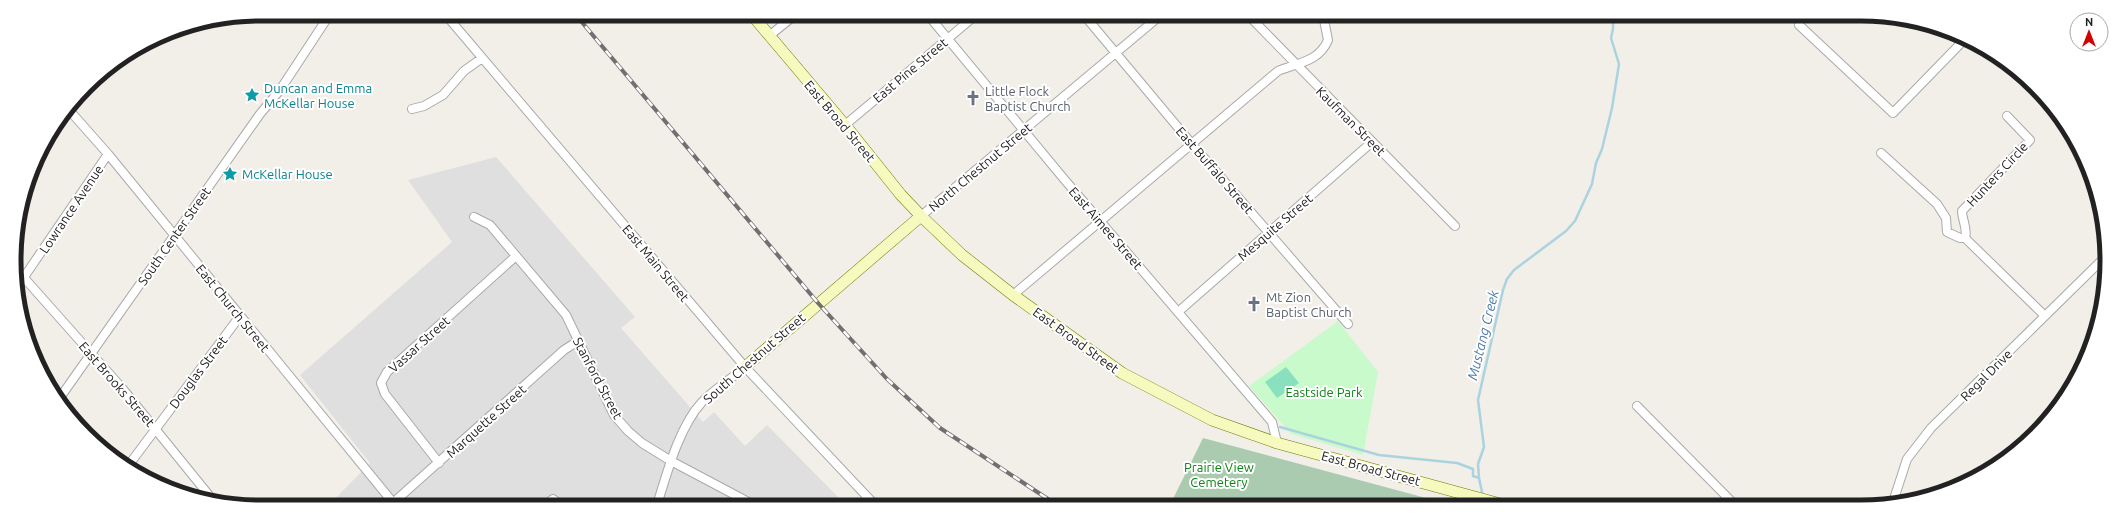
<svg xmlns="http://www.w3.org/2000/svg" width="2121" height="521" font-family="Ubuntu,sans-serif">
	<style>
		.residential { fill: #e0dfdf }
		.cemetery { fill: #aacbaf }
		.park { fill: #c8facc }
		.pitch { fill: #88e0be }
		.lines { fill: none; stroke-linecap: round; stroke-linejoin: round }
		.stream { stroke: #aad3df; stroke-width: 2.5 }
		.street-casing { stroke: #a9a9a9; stroke-width: 10 }
		.secondary-casing { stroke: #707d05; stroke-width: 12 }
		.street { stroke: #fff; stroke-width: 8 }
		.secondary { stroke: #f7fabf; stroke-width: 11 }
		.rail-casing { stroke: #707070; stroke-width: 4 }
		.rail { stroke: #fff; stroke-width: 2.5; stroke-dasharray: 8; stroke-linecap: butt }
		.labels { text-anchor: middle; stroke-width: 4; stroke-linejoin: round; paint-order: stroke }
		.street-label { font-size: 13px; fill: #222; stroke: #fff }
		.culture-label { font-size: 13px; fill: #0d838f; stroke: #fff; text-anchor: start }
		.worship-label { font-size: 13px; fill: #5b616d; stroke: #fff; text-anchor: start }
		.park-label { font-size: 13px; fill: #0c8416; stroke: #fff }
		.water-label { font-size: 14px; font-style: italic; fill: #4a7aab; stroke: #fff }
		.rim { fill: none; stroke: #222; stroke-width: 5 }
	</style>
	<rect width="100%" height="100%" fill="#f2efe9"/>
	<path class="residential" d="M496 157 635 317 621 328 703 422 714 412 745 446 767 425 846 505H329L370 463 300 375 452 242 408 180Z"/>
	<path class="cemetery" d="M1203 438 1452 505H1170Z"/>
	<path class="park" d="M1338 321 1378 372 1363 455 1291 434 1249 386Z"/>
	<path class="pitch" d="M1286 367 1299 383 1277 398 1265 382Z"/>
	<g class="lines">
		<path class="stream" d="M1280 427 1379 455 1457 463 1473 469V476L1479 478
			M1483 497 1479 478 1478 464 1484 447 1478 400 1503 290 1507 279 1514 270 1566 231 1575 221 1592 184 1596 163 1602 149 1612 108 1619 64 1611 38 1613 29V16"/>
		<g class="street-casing">
			<path id="street" d="M445 14 745 367 875 505
				M928 15 1064 179 1272 422 1277 443
				M1084 15 1191 143 1348 324
				M1248 15 1455 226
				M1799 25 1893 113 1964 40
				M769 36 795 15
				M412 109 424 106 443 95 464 71 482 58
				M70 111 108 154 395 505
				M845 125 976 15
				M1881 153 1937 204 1946 218 1947 232 1960 238H1965L2045 316
				M921 216 1161 15
				M474 217 490 225 566 315 614 415 628 431 642 443 671 461 754 505
				M1965 238C1968 229 1962 220 1962 211L2030 140 2007 116
				M18 271 122 388 212 499
				M20 283 108 154
				M1013 295 1278 71C1297 63 1319 62 1328 40L1323 15
				M1178 312 1372 142
				M59 399 260 114 280 90 330 14
				M1637 406 1735 505
				M439 463 385 394 381 383 387 372 516 256
				M128 466 240 316
				M394 502 564 350 578 341
				M545 505 553 499 561 505
				M657 505C667 473 679 427 702 402 715 389 731 379 745 367
				M1892 505 1907 459 1931 428 2103 259"/>
		</g>
		<g class="secondary-casing">
			<path id="secondary" d="M752 15 845 125 901 195 921 216 962 255 1013 295 1122 373 1212 420 1277 443 1504 505
				M745 367 921 216"/>
		</g>
		<use href="#street" class="street"/>
		<use href="#secondary" class="secondary"/>
		<g class="rail-casing">
			<path id="rail" d="M575 14 818 303 887 379 940 428 1057 505"/>
		</g>
		<use href="#rail" class="rail"/>
	</g>
	<defs>
		<g id="sight-bare" transform="scale(1.2)"><path d="M0-6L1.8-2.2L6-1.7L2.9 1.2L3.7 5.4L0 3.3L-3.7 5.4L-2.9 1.2L-6-1.7L-1.8-2.2Z" fill="#0f9aa8" stroke="#fff" stroke-width="2.5" paint-order="stroke"/></g>
		<g id="church-bare" transform="scale(1.2)"><path d="M-1.2-6h2.4v3.5h3.3v2.4h-3.3V6h-2.4V-.1h-3.3v-2.4h3.3Z" fill="#6b7280" stroke="#fff" stroke-width="2.5" paint-order="stroke"/></g>
	</defs>
	<g fill-rule="evenodd">
		<use href="#sight-bare" x="252" y="95"/>
		<use href="#church-bare" x="973" y="98"/>
		<use href="#sight-bare" x="230" y="174"/>
		<use href="#church-bare" x="1254" y="304"/>
	</g>
	<g class="labels">
		<g class="street-label">
			<text transform="translate(910 70) rotate(-40)" y="5">East Pine Street</text>
			<text transform="translate(840 121) rotate(50)" y="5">East Broad Street</text>
			<text transform="translate(1351 121) rotate(45)" y="5">Kaufman Street</text>
			<text transform="translate(980 167) rotate(-40)" y="5">North Chestnut Street</text>
			<text transform="translate(1215 170) rotate(49)" y="5">East Buffalo Street</text>
			<text transform="translate(1997 174) rotate(-47)" y="5">Hunters Circle</text>
			<text transform="translate(71 209) rotate(-56)" y="5">Lowrance Avenue</text>
			<text transform="translate(1275 227) rotate(-41)" y="5">Mesquite Street</text>
			<text transform="translate(1106 228) rotate(49)" y="5">East Aimee Street</text>
			<text transform="translate(174 236) rotate(-55)" y="5">South Center Street</text>
			<text transform="translate(656 263) rotate(50)" y="5">East Main Street</text>
			<text transform="translate(233 308) rotate(51)" y="5">East Church Street</text>
			<text transform="translate(1076 340) rotate(36)" y="5">East Broad Street</text>
			<text transform="translate(419 344) rotate(-42)" y="5">Vassar Street</text>
			<text transform="translate(754 358) rotate(-41)" y="5">South Chestnut Street</text>
			<text transform="translate(198 372) rotate(-53)" y="5">Douglas Street</text>
			<text transform="translate(1986 375) rotate(-45)" y="5">Regal Drive</text>
			<text transform="translate(598 378) rotate(62)" y="5">Stanford Street</text>
			<text transform="translate(117 384) rotate(49)" y="5">East Brooks Street</text>
			<text transform="translate(486 421) rotate(-42)" y="5">Marquette Street</text>
			<text transform="translate(1371 468) rotate(15)" y="5">East Broad Street</text>
		</g>
		<g class="culture-label">
			<text x="264" y="93">Duncan and Emma<tspan x="264" dy="15">McKellar House</tspan></text>
			<text x="242" y="179">McKellar House</text>
		</g>
		<g class="worship-label">
			<text x="985" y="96">Little Flock<tspan x="985" dy="15">Baptist Church</tspan></text>
			<text x="1266" y="302">Mt Zion<tspan x="1266" dy="15">Baptist Church</tspan></text>
		</g>
		<g class="park-label">
			<text x="1324" y="397">Eastside Park</text>
			<text x="1219" y="472">Prairie View<tspan x="1219" dy="15">Cemetery</tspan></text>
		</g>
		<g class="water-label">
			<text transform="translate(1483 335) rotate(-76)" y="5">Mustang Creek</text>
		</g>
	</g>
	<path d="M0 0H2121V521H0ZM260 21H1861A239 239 0 0 1 2100 260V261A239 239 0 0 1 1861 500H260A239 239 0 0 1 21 261V260A239 239 0 0 1 260 21Z" fill="#fff" fill-rule="evenodd"/>
	<path class="rim" d="M260 21H1861A239 239 0 0 1 2100 260V261A239 239 0 0 1 1861 500H260A239 239 0 0 1 21 261V260A239 239 0 0 1 260 21Z"/>
	<g transform="translate(2089 32)"><circle r="19" fill="#ffffff" stroke="#a7a7a7"/>
	<path d="M0-3L7 15L0 10L-7 15Z" fill="#d40000"/>
	<text y="-6" font-size="11" font-weight="bold" text-anchor="middle" fill="#222222">N</text>
	</g>
</svg>
